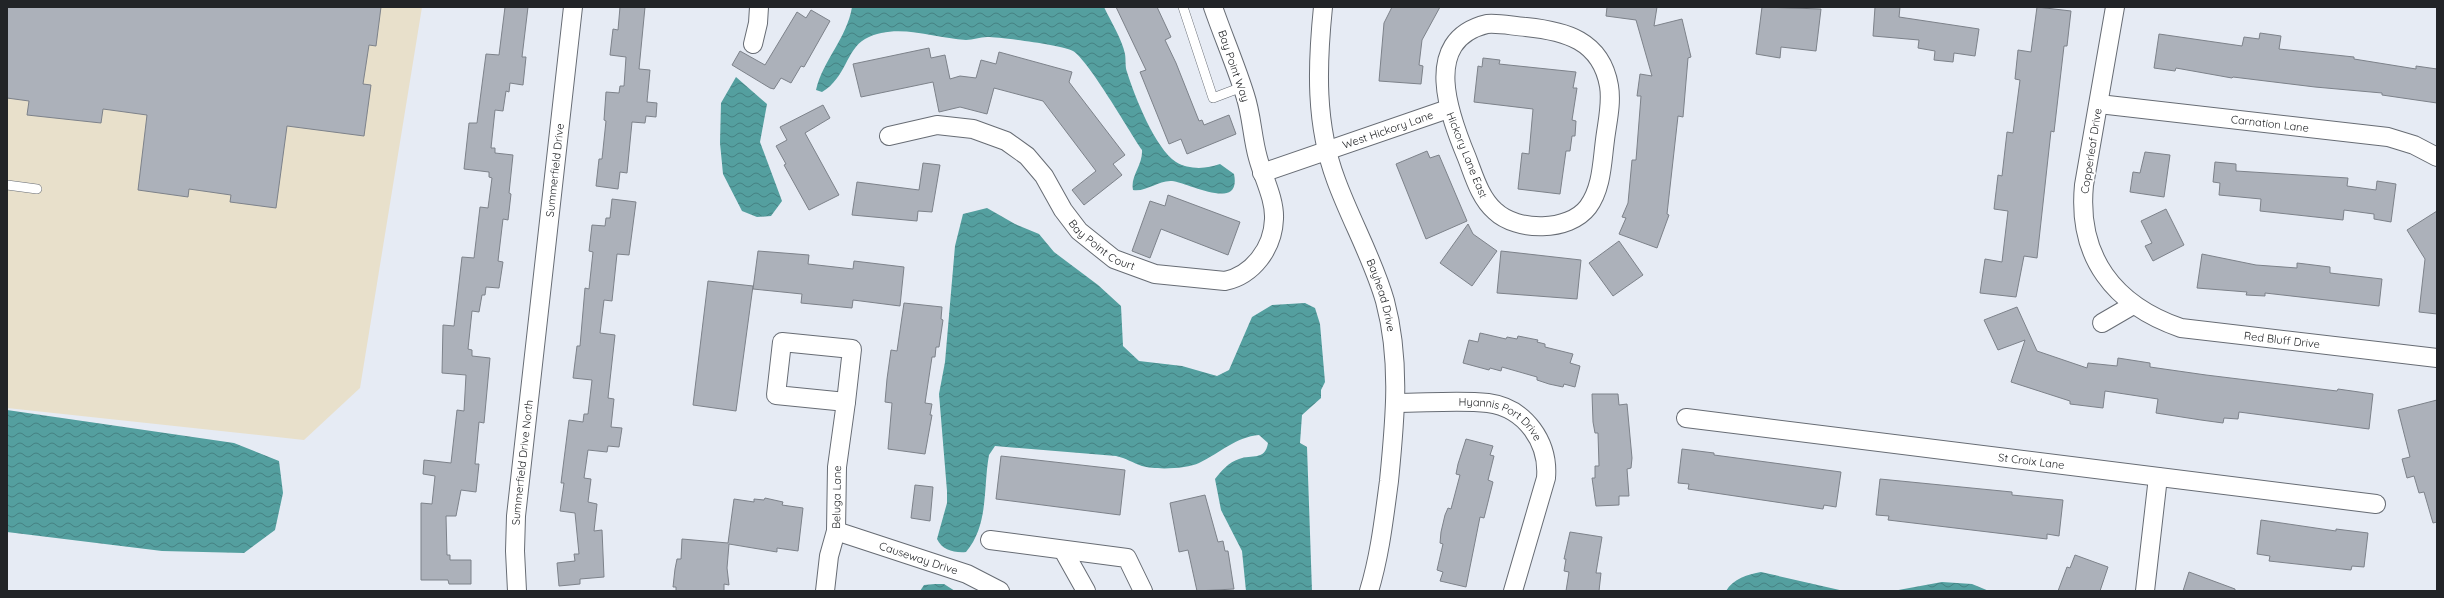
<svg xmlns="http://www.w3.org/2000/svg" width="2444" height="598" font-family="Quicksand,sans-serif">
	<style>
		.education { fill: #e8e0cb }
		.water { fill: url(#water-waves) }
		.building { fill: #acb1ba; stroke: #7d828a }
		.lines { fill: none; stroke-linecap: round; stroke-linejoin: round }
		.lane-casing { stroke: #676c74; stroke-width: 10 }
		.street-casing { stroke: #676c74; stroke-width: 20 }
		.lane { stroke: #fff; stroke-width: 9 }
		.street { stroke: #fff; stroke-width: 18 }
		.labels { text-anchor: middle; stroke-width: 4; stroke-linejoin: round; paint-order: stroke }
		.street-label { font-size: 11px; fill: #222427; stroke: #fff }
	</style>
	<defs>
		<pattern id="water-waves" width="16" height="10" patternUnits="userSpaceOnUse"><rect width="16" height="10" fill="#549f9f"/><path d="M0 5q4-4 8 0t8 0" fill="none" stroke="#458182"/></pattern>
	</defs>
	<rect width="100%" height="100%" fill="#e6ebf4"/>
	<path class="education" d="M7 7H422L360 388 304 440 7 408Z"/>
	<path class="water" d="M852 7H1104C1111 22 1122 39 1125 54 1126 60 1125 67 1127 72 1135 97 1155 148 1176 162 1189 170 1207 169 1220 164L1234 174C1242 213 1187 182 1172 181 1158 180 1147 192 1133 190 1130 176 1143 165 1142 150 1129 131 1089 61 1073 51 1062 45 1001 37 987 37 980 37 973 40 966 40 933 38 896 22 865 39 846 50 846 78 822 92L816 90C823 60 847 38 852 7Z
		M736 77 767 104 760 142 782 201 771 216 757 217 742 211 723 174 720 143 721 103Z
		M987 208 1015 224 1039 234 1054 252 1098 285 1121 306 1123 346 1139 361 1182 366 1217 376 1229 370 1252 317 1272 305 1305 303 1315 308 1320 324 1325 382 1321 390V398L1302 415 1300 443 1307 447 1312 591H1246L1242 551 1221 510 1215 479C1221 471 1229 462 1239 459 1252 454 1265 461 1268 443L1259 435C1236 437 1220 453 1199 463 1187 469 1155 470 1142 466 1133 463 1126 458 1116 456L995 446 989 455C983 488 989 525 966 552 954 553 942 550 937 539L947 503V491L939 394 945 362 955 246 963 214Z
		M7 410 234 443 279 461 283 493 275 530 244 553 162 551 7 532Z
		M1761 572 1844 591H1726C1733 579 1748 574 1761 572Z
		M1942 582 1972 584 1989 591H1893Z
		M935 584H944L955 591H920L924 585Z"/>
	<path class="building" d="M7 7H381L376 46 369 45 363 84 371 85 364 136 287 126 276 208 230 202 231 195 189 189 188 197 138 190 147 115 103 109 101 123 27 115 29 101 7 98Z
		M505 7H528L522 57H526L523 85 510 83 509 92 506 91 503 111 495 110 491 148H495V153L513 155 509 193 511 194 508 220 503 219 498 261 503 262 499 288 486 287 485 295H482L479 312 472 311 468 349 472 350V356L490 358 484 423 479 422 475 464H479L476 492 461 490 456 516H446L447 555H450V560H471V584H449L448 580H421V503L432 504 435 476 423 474 424 460 451 463 457 410 464 411 466 375 442 373 443 325 454 326 462 257 474 258 480 207 488 208 492 178 489 177V172L464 169 469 123H477L486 54 499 55Z
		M620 7H645L639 69 650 70 647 102 657 103 656 117 646 116 645 123 632 122 627 173 620 172 618 189 596 186 599 159H602L606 121 604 120 606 92 619 93 620 86H624L626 57 610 55 613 29 618 30Z
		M1116 7H1157L1171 37 1165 40 1176 63 1199 121 1202 120 1204 125 1229 115 1236 134 1187 154 1181 139 1169 144 1140 72 1146 70Z
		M1392 7H1440L1422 40 1419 65 1423 66 1421 84 1379 81 1384 23Z
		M1607 7H1657L1654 26 1682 19 1691 57 1688 58 1683 117 1678 116 1667 214 1669 215 1657 248 1619 234 1626 218 1622 217 1628 203 1632 160H1636L1641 96H1637L1640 74 1652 76 1636 20 1606 16Z
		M1762 7 1821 9 1816 51 1781 47 1780 58 1756 54Z
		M1875 7H1900L1899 17 1979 29 1975 56 1954 53 1953 62 1934 60 1935 51 1918 48 1919 40 1873 36Z
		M2037 7 2071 11 2067 46H2064L2054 132 2051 131 2037 258 2024 256 2016 297 1980 293 1985 259 2002 262 2008 211 1994 209 1998 175 2002 176 2007 132 2013 133 2020 80 2015 79 2018 50 2031 52Z
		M811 10 830 21 804 67 801 66 791 83 781 78 774 89 770 88 732 65 740 51 765 65 797 12 806 18Z
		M2260 33 2281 36 2279 49 2354 57V59L2416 69V66L2437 69V103L2382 95V93L2315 87 2233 77 2232 78 2176 68 2175 71 2154 68 2159 34 2242 46 2244 37 2259 39Z
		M929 48 931 58 945 55 950 79 960 76 976 78 981 60 996 64 999 52 1072 72 1069 82 1125 155 1113 164 1122 175 1084 205 1072 190 1096 171 1043 101 994 88 987 114 960 107 939 112 933 82 861 97 853 64Z
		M1483 58 1500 60 1499 64 1576 72 1573 88H1577L1572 120 1576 121 1575 136H1572L1570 151H1566L1560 194 1518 189 1522 153 1529 154 1533 109 1474 102 1478 66 1482 67Z
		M823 105 830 118 805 133 839 195 809 210 784 165 786 164 776 146 787 140 780 127Z
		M1427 151 1430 158 1439 155 1467 221 1426 239 1396 164Z
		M2145 152 2170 155 2164 197 2130 192 2133 172 2140 173Z
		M2215 162 2236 164V171L2348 178 2347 186 2376 190 2377 181 2396 184 2391 222 2374 219V214L2344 210 2343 220 2260 211 2261 199 2219 195 2220 183 2213 182Z
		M923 163 940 165 932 212 918 211 917 221 852 215 857 182 919 190Z
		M1168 195 1240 222 1228 255 1161 229 1150 258 1132 251 1150 201 1165 206Z
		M612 199 636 202 629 255 617 254 612 301 604 300 600 333 615 335 608 398 614 399 611 427 622 428 619 447 608 446 607 452 588 450 584 478 591 479 588 502 597 504 594 531 602 530 604 577 580 579V584L559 586 557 563 575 561 574 554H579L575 513 560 511 564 483H561L569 420 583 422 584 414H588L592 380 573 378 577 346H580L585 288 589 289 593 252 589 251 592 225 605 226 606 218H610Z
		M2166 209 2184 245 2153 261 2145 246 2152 243 2141 221Z
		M2437 211V314L2419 312 2425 259 2407 230Z
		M1468 224 1473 234 1497 251 1472 286 1440 263Z
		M1619 241 1643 275 1613 296 1589 263Z
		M758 251 809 255 808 264 853 269 854 261 904 267 900 306 853 300 852 308 801 303 802 294 753 289Z
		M1501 251 1581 260 1577 299 1497 293Z
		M2202 254 2256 265 2297 268V263L2330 267V273L2382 279 2379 306 2265 293V296L2246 295 2247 292 2197 288Z
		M708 281 753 286 736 411 693 405Z
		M904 303 942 307 941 319 943 320 939 347H936L935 357H932L925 403 932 404 930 415H932L925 454 888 449 892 403 885 402 887 379 891 350 897 351Z
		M2017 307 2037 351 2087 368 2088 363 2117 366 2118 358 2150 363V367L2206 375 2337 391 2338 389 2373 394 2369 429 2239 412 2238 419 2224 418 2223 423 2201 420 2156 413 2158 399 2105 391 2103 408 2070 404V401L2011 382 2025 340 1998 350 1984 320Z
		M1480 333 1506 339 1507 337 1517 339 1518 336 1538 340 1537 342 1545 344V347L1573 354 1570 363 1580 366 1575 387 1564 384 1563 387 1549 384 1537 380V377L1502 367 1501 371 1490 368 1489 370 1463 363 1469 340 1478 342Z
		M1592 394H1618L1619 405 1627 404 1632 458 1631 468 1627 469 1629 496H1619V505L1596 506 1592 478H1595V466H1599L1598 433H1595L1593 422Z
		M2437 400V522L2433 523 2424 492 2419 493 2414 476 2407 478 2402 459 2410 457 2398 410Z
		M1466 439 1493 446 1490 455 1494 456 1488 480 1493 482 1484 518 1480 517 1466 587 1440 581 1443 572 1437 570 1443 544 1440 543 1441 532 1445 515 1448 508 1451 509 1460 475 1456 474 1458 464Z
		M1682 449 1714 453V455L1841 472 1836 507 1824 505 1823 509 1688 489 1689 484 1678 483Z
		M1001 456 1125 470 1120 515 996 499Z
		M1880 479 2012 492V495L2063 500 2059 536 2047 534V539L1888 520 1889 516 1876 515Z
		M915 485 933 487 930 521 911 518Z
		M1205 495 1218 542 1223 541 1225 551H1228L1234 589 1197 591 1188 550 1179 552 1170 503Z
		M765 498 783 502 782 505 803 508 798 551 777 548V552L729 544 727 568 729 585 724 584V591H676V587H673L675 569 677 559H681L682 539 728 543 734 499 754 502V499L764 500Z
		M2261 520 2336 531V529L2368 533 2364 567 2352 566 2351 570 2269 561 2270 556 2257 554Z
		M1570 532 1602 537 1596 573H1601L1599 591H1566L1569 572 1564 571 1566 559H1564Z
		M2075 555 2108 567 2100 591H2058L2067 567 2070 568Z
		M2189 572 2235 589V591H2183Z"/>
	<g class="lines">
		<g class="lane-casing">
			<path id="lane" d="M1183 7 1213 98 1242 87
				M7 185 37 189"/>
		</g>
		<g class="street-casing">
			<g id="street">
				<path id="s1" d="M1323 7C1317 66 1315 124 1336 180 1351 221 1373 259 1385 301 1401 361 1395 420 1389 481 1384 518 1380 555 1369 591"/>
				<path id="s2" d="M2115 7 2084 185C2077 257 2114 305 2181 328L2437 358"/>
				<path d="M1487 24C1500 23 1512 26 1526 27 1565 31 1601 40 1609 86 1612 104 1607 123 1605 140 1602 162 1602 188 1588 207 1569 232 1517 232 1495 211 1480 198 1474 176 1467 158 1450 117 1420 40 1487 24Z"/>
				<path d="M753 44 758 23 759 7"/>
				<path id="s3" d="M2099 104 2388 137 2414 145 2437 157"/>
				<path id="s4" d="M889 136 937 125 973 129 1006 141 1027 156 1044 176 1063 210 1079 231 1114 259 1155 274 1225 281C1253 275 1273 248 1274 219 1275 199 1263 177 1258 158 1252 137 1252 116 1245 95 1236 66 1223 36 1213 7"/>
				<path id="s5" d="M1262 173 1448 109"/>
				<path d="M2102 323 2133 305"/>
				<path d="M782 342 852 349 846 402 776 395Z"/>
				<path id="s6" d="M1396 403C1426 403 1459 400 1488 403 1526 408 1549 443 1546 478L1513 591"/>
				<path id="s7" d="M1686 418 2376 504"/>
				<path id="s8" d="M836 531 967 574 1000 591"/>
				<path d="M990 540 1127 558 1143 591"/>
				<path d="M1063 550 1086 591"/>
				<path id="s9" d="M517 591 515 551 516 516 573 7"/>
				<path id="s10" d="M825 591 829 556 836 531 837 467 846 402"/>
				<path d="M2145 591 2158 477"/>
			</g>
		</g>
		<use href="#lane" class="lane"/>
		<use href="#street" class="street"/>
	</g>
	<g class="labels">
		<g class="street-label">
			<text transform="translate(1234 66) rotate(71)" y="4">Bay Point Way</text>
			<text dy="4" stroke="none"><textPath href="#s3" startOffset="172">Carnation Lane</textPath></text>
			<text dy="4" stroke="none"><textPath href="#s5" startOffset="133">West Hickory Lane</textPath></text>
			<text transform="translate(2091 151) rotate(-81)" y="4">Copperleaf Drive</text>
			<text transform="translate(1467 155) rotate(68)" y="4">Hickory Lane East</text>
			<text dy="4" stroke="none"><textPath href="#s9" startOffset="423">Summerfield Drive</textPath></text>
			<text dy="4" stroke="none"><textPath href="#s4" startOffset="265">Bay Point Court</textPath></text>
			<text dy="4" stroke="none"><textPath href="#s1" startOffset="299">Bayhead Drive</textPath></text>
			<text dy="4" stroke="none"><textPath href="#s2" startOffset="471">Red Bluff Drive</textPath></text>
			<text dy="4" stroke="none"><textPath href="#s6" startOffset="110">Hyannis Port Drive</textPath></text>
			<text dy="4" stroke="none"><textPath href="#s9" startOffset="129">Summerfield Drive North</textPath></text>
			<text dy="4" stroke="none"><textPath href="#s7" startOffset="348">St Croix Lane</textPath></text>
			<text dy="4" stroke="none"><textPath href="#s10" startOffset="95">Beluga Lane</textPath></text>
			<text dy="4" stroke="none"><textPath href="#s8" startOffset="87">Causeway Drive</textPath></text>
		</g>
	</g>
	<rect width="2444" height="598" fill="none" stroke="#222427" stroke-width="16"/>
</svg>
